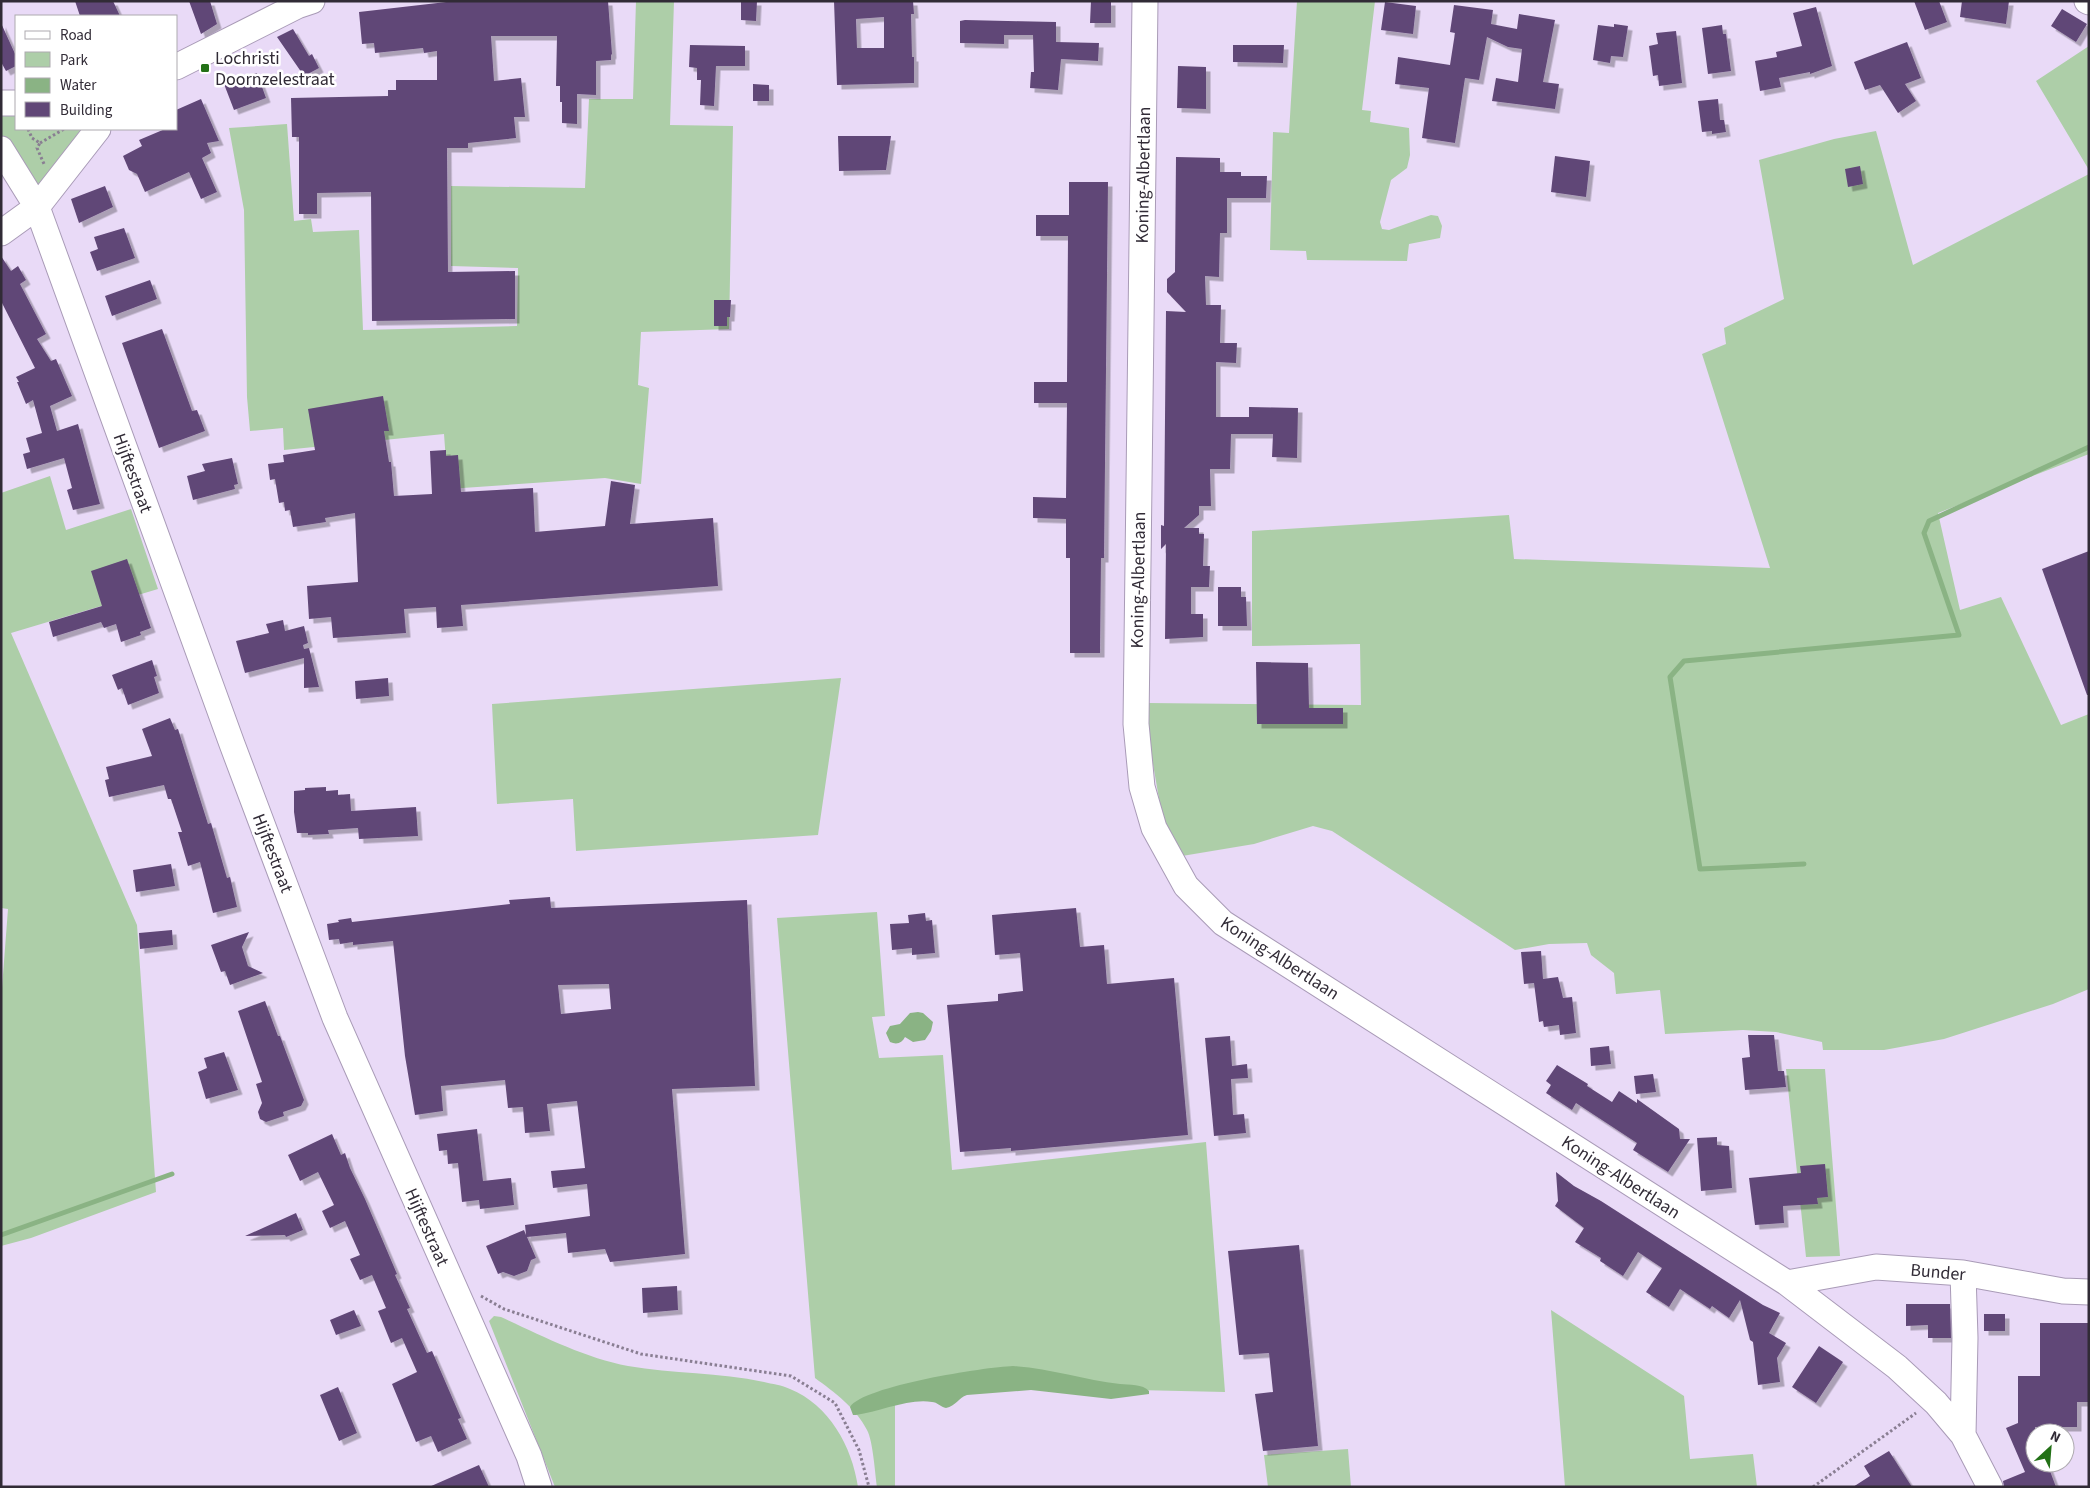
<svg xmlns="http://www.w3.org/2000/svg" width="2090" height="1488" font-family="'Source Sans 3',sans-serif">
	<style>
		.green { fill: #adcea8 }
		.water { fill: #8ab384 }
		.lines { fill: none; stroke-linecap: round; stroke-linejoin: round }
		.stream { stroke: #8ab384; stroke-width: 5 }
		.building { fill: #614777; fill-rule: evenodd; filter: url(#shadow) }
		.minor-casing { stroke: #a99bb7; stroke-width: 27 }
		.path { stroke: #897e92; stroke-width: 3; stroke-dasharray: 2.5 2.5; stroke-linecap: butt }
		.minor { stroke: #fff; stroke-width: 25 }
		.poi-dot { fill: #237117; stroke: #fff; stroke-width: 2 }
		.labels { text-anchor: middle; stroke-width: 5; stroke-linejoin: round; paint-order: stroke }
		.poi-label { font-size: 18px; fill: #312b36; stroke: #fff; text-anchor: start }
		.street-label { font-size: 18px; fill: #312b36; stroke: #fff }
	</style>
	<defs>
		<filter id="shadow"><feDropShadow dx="4.5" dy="4.5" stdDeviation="0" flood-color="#0004"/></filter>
	</defs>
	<rect width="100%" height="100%" fill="#e9daf7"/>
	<path class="green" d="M636 1H674L670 125 733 126 729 329 641 332 638 385 649 388 641 484 605 478 448 489 444 434 284 450 283 428 250 431 247 397 244 210 229 128 287 124 294 221 311 219 313 232 359 230 363 330 517 326 518 268 451 266V186L585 188 589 99H633Z
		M1297 1H1375L1362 110 1371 111 1370 122 1409 128 1410 155 1407 168 1391 180 1380 222 1382 229 1389 230 1431 215 1438 216 1442 226 1440 238 1409 244 1407 261 1307 260 1306 251 1270 250 1273 132 1289 133Z
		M2089 46V170L2036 81Z
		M1 103H16V129H98L37 207 1 149Z
		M1876 131 1913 265 2089 174V454L1938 513 1960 610 2001 597 2061 725 2089 714V989L2053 1004 1944 1039 1884 1050H1823L1822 1042 1776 1032 1743 1030 1665 1034 1660 990 1616 994 1614 973 1591 955 1587 943 1549 944 1515 950 1332 831 1313 826 1254 844 1182 856 1162 816 1149 741 1148 703 1361 705 1360 644 1252 646V531L1509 515 1514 559 1770 568 1702 354 1726 344 1724 328 1784 299 1759 160 1834 139Z
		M50 476 66 530 131 509 158 589 11 633 137 925 156 1192 31 1238 1 1246V1001L8 909 1 908V493Z
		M841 678 818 835 576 851 573 799 497 804 492 704Z
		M877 912 885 1016 872 1017 879 1058 943 1055 952 1170 1206 1142 1225 1392 1005 1387 895 1400V1487H877C875 1473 873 1441 867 1430 856 1408 834 1392 815 1378L777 918Z
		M1786 1069H1825L1840 1256 1806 1257Z
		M1551 1310 1684 1396 1690 1459 1753 1454 1757 1487H1565Z
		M494 1316 501 1317C540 1335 585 1358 628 1366 673 1374 719 1372 764 1382 772 1384 782 1385 790 1389 829 1405 852 1446 858 1487H555L489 1321Z
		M1348 1449 1351 1487H1268L1264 1455Z"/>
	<path class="water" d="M918 1012 923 1013 933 1022 931 1031 925 1040 913 1042 905 1037C902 1043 897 1045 890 1042L886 1033 890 1026 900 1024 910 1013Z
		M1013 1366C1049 1368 1084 1380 1120 1384 1129 1385 1143 1384 1149 1391V1394L1111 1399 1031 1390 967 1395C958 1398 956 1406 946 1408 941 1407 937 1402 932 1402 909 1398 879 1412 856 1415H853L850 1407C863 1386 985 1367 1013 1366Z"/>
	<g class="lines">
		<path class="stream" d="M1804 864 1700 869 1670 677 1684 661 1959 635 1924 533 1929 521 2089 447
			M1 1235 172 1174"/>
	</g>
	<path class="building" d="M75 1H113L120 16H80Z
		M189 1H210L217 24 201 34Z
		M455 1H608L612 54 611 55V60L596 61V95L577 94V124L562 123V102H560V86H556L557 36H491L494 81 521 78 525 117H514L516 138 468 143V148H447L448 272 515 271V319L372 321 371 192 317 193V214H299V137H292L291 98 388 96V90H396V80H437V51L424 53 423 48 375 53 374 43 362 44 359 12Z
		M741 1H757L756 21 741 20Z
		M834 1H913L914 14H911L912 57H914V83L837 85ZM884 17V48H857L856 19Z
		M1091 1H1111V23H1090Z
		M1914 1H1939L1947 22 1925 30Z
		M1962 1H2009L2006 24 1960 17Z
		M1385 2 1416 6 1413 34 1381 30Z
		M1454 5 1493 10 1491 24 1517 29 1519 14 1555 20 1543 82 1559 84 1555 109 1492 101 1496 78 1518 82 1522 49 1508 47 1487 37 1479 80 1465 78 1455 143 1422 138 1429 88 1395 84 1398 57 1450 65 1455 33 1450 32Z
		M1816 7 1832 66 1810 74V72L1779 78 1781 87 1760 91 1755 61 1777 57 1776 52 1802 46 1793 13Z
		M2062 9 2087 24 2076 42 2051 26Z
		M965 20 1056 22V42L1099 43 1098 61 1061 59 1058 90 1030 88 1031 72H1034L1033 35H1004V44L960 43V21Z
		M1 23 16 56V66L6 71 1 62Z
		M1614 24 1628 26 1623 57 1611 56 1610 63 1593 60 1598 25 1614 27Z
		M1722 25 1723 34H1726L1731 71 1708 74 1702 28Z
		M293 29 309 56 312 54 319 68 304 76 277 37Z
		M1676 31 1682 83 1659 86 1658 75 1653 76 1649 46 1658 44 1656 33Z
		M1907 42 1921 78 1905 84 1916 101 1898 113 1880 85 1865 90 1854 62Z
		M690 45 745 46V66H716L714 106 700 105 701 80H697V68L689 67Z
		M1233 45H1284L1283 63 1233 62Z
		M1178 66 1206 67V109L1177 108Z
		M257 73 266 98 234 110 224 84Z
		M753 84 769 85V101H753Z
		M201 99 219 141 207 143 211 153 202 158 217 192 201 199 189 172 145 192 137 174 129 170 123 156 142 146 139 140 165 129H176V110Z
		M1718 99 1720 120H1724L1726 132 1712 134V131L1702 132 1698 101Z
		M838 136H891L886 170 839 171Z
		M1555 156 1590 161 1586 197 1551 192Z
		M1176 157 1220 158V172H1241V176H1267L1266 198H1227V233H1220L1219 277 1205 276 1206 305H1221L1220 343H1237L1236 363 1216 362V417H1249V407L1298 408 1297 458 1272 457 1273 434H1231L1230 469H1210L1211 506H1199V515L1184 528H1199V534H1204L1203 566H1210L1209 587H1191V614H1203V637L1165 639 1166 544 1161 549V525L1164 526 1166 311 1186 312 1167 292V279L1175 272Z
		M1860 166 1863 184 1848 187 1845 169Z
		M1069 182H1108L1104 558H1101L1100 653H1070V558H1066V519L1033 518V497L1066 498 1067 403H1034V382H1067L1068 236H1036V215H1069Z
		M105 186 113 207 79 223 71 199Z
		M124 228 135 258 97 271 90 252 98 249 94 237Z
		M1 256 11 271 18 266 26 280 20 284 46 334 37 339 51 361 56 359 72 396 50 406 57 431 78 424 100 504 73 510 67 490 72 488 64 458 27 469 23 454 30 452 26 438 42 433 33 400 26 404 17 382H19L16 377 35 368 1 301Z
		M150 280 157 299 112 316 105 296Z
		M714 300H731L730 317H727V326H714Z
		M162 329 192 411 197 410 205 431 159 448 122 343Z
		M383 396 389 431H384L389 462H391L394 496 432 494 430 451 446 450V456L458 455 461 492 533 488 535 532 605 526 611 481 635 485 630 524 713 518 718 586 461 605 463 626 437 628 436 607 404 609 406 633 333 638 331 617 309 619 307 586 358 582 355 513 325 518 326 522 293 527 290 510 285 511 284 502 279 503 275 479 270 480 268 464 284 462 283 455 315 450 308 409Z
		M232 458 238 484 234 485 235 489 193 500 187 476 205 471 202 464Z
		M2089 551V695H2087L2042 569Z
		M127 559 151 628 140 632 141 635 121 642 116 624 104 628 101 622 53 637 49 622 102 606 91 571Z
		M1218 587H1241V597H1246L1247 626H1218Z
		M283 620 285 631 304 626 308 643 303 645 304 649 309 648 319 687 304 688V658L245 673 236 641 269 633 266 624Z
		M152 660 157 676 154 677 159 693 128 705 122 688 118 690 112 675Z
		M1256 662 1308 663 1309 708H1343V724H1257Z
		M388 678 389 696 356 699 355 681Z
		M170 718 175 730 178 729 208 824 211 823 227 878 230 877 237 907 213 913 200 862 188 866 178 832H182L171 799H168L164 785 109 797 105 780 109 779 106 767 152 756 142 729Z
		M326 787V791L338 790V795L350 794 351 811 416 807 418 836 359 839 358 828 328 830 329 834 308 835V833H297L294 812V791L305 790V788Z
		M171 864 175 886 136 892 133 870Z
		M550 897 551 908 747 900 755 1086 672 1089 685 1254 610 1262 605 1249 568 1253 566 1233 527 1237 536 1258 531 1260 527 1271 514 1276 503 1272 498 1274 486 1246 524 1230 526 1235 525 1225 590 1216 587 1184 553 1188 551 1171 585 1168 577 1101 547 1104 550 1131 525 1133 523 1107 508 1108 505 1080 441 1086 443 1111 415 1115 405 1056 393 941 353 945V942L340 944 339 939 329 940 327 924 339 922 338 920 351 918 352 922 510 904 509 900ZM609 984 611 1009 561 1014 558 985Z
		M1076 908 1080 947 1104 945 1107 984 1174 978 1188 1135 1011 1151V1148L960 1152 947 1005 998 1001V994L1023 991 1020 953 995 955 992 915Z
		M925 913 926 921 932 920 935 953 912 955V948L892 950 890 924 909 923 908 915Z
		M172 930 173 945 140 949 139 933Z
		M249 932 242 947 248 966 263 973 230 985 225 971 221 972 211 945Z
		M1541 951 1543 979 1558 977 1563 998 1572 997 1576 1033 1560 1035 1559 1025 1544 1027 1543 1021 1539 1022 1534 983 1524 984 1521 952Z
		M265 1001 278 1036H280L304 1100 301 1106 283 1112 284 1116 266 1122 260 1119 258 1112 262 1103 256 1084 262 1082 238 1011Z
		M1748 1035H1774L1778 1071H1784L1786 1087 1745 1090 1742 1058 1750 1057Z
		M1230 1036 1232 1066 1247 1064 1248 1078 1231 1079 1233 1115 1244 1114 1246 1133 1214 1136 1205 1038Z
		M1609 1046 1611 1064 1591 1066 1590 1048Z
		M224 1052 238 1090 206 1099 198 1072 207 1068 204 1058Z
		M1557 1065 1588 1084 1587 1086 1612 1102 1619 1091 1637 1103V1099L1679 1129 1680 1139H1690L1668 1172 1633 1150 1637 1143 1576 1103 1572 1110 1546 1093 1551 1085 1546 1081Z
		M1653 1074 1656 1092 1636 1094 1634 1076Z
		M477 1129 483 1181 511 1178 514 1205 480 1209 479 1200 462 1202 458 1163 448 1164 447 1150 439 1151 437 1134Z
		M332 1134 341 1155 345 1153 350 1168 365 1199 397 1274 395 1275 410 1308 407 1309 427 1353 432 1351 461 1418 458 1419 467 1439 438 1452 431 1436 416 1442 392 1384 417 1372 402 1338 391 1343 378 1311 386 1308 372 1275 360 1280 350 1259 360 1255 345 1221 330 1228 322 1211 334 1205 318 1172 300 1181 288 1155Z
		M1717 1137V1145L1729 1146 1732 1188 1701 1191 1697 1138Z
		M1825 1164 1828 1197 1817 1198 1818 1204 1783 1206 1784 1223 1755 1225 1749 1178 1801 1173 1800 1166Z
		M1556 1172 1574 1186 1601 1201 1763 1305 1780 1313 1769 1333 1786 1343 1777 1358 1780 1382 1758 1385 1753 1342 1750 1340 1740 1300 1729 1318 1712 1306 1710 1309 1680 1289 1669 1307 1646 1292 1662 1268 1638 1252 1623 1276 1600 1261 1601 1258 1575 1242 1584 1228 1555 1206 1558 1201Z
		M296 1213 303 1230 286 1237 285 1235 245 1236Z
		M1299 1245 1318 1446 1263 1451 1255 1394 1273 1392 1269 1353 1239 1355 1228 1251Z
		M677 1286 678 1310 643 1313 642 1288Z
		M1906 1304H1950L1951 1338H1928V1325L1906 1326Z
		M354 1310 361 1326 336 1335 330 1320Z
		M1984 1314H2005V1331H1984Z
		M2040 1323H2089V1402H2077V1427H2035V1463H2047L2056 1487H2004L2003 1481 2025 1472 2006 1428 2018 1423V1376H2040Z
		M1819 1346 1843 1362 1816 1403 1792 1387Z
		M338 1387 357 1433 339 1441 320 1395Z
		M1889 1451 1912 1487H1853L1870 1476 1864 1466Z
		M479 1465 489 1487H429Z"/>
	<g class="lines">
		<g class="minor-casing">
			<path id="minor" d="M1145 1 1136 724 1142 787 1154 828 1186 886 1223 923 1787 1283 1897 1367 1936 1403 1963 1435 1990 1487
				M2087 1 2089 2
				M176 67 297 6 312 1
				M1 103H16
				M1 149 37 207 232 744 335 1018 529 1456 539 1487
				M1 233 37 207 98 129
				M1787 1283 1876 1267 1963 1273 2063 1291 2089 1292
				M1963 1435 1965 1338 1963 1273"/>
		</g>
		<path class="path" d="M28 129 32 138 40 143 37 148 44 164
			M40 143 64 129
			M481 1296 504 1309 641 1354 791 1376 835 1403 859 1450 869 1487
			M1813 1487 1916 1413"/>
		<use href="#minor" class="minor"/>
	</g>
	<rect class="poi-dot" x="200" y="63" width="10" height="10" rx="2.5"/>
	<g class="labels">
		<g class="poi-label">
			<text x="215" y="64">Lochristi<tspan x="215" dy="21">Doornzelestraat</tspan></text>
		</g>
		<g class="street-label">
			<text transform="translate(1143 175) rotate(-89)" y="6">Koning-Albertlaan</text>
			<text transform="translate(133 473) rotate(70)" y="6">Hijftestraat</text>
			<text transform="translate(1138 580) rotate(-89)" y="6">Koning-Albertlaan</text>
			<text transform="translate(273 853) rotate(69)" y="6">Hijftestraat</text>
			<text transform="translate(1280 958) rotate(33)" y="6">Koning-Albertlaan</text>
			<text transform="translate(1621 1177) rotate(33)" y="6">Koning-Albertlaan</text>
			<text transform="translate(427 1227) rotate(66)" y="6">Hijftestraat</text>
			<text transform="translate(1938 1272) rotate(5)" y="6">Bunder</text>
		</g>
	</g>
	<rect width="2090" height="1488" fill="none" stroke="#312b36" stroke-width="5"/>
	<rect x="15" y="15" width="162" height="115" fill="#ffffff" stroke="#adaaaf"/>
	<rect x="25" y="31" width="25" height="8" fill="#ffffff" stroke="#adaaaf"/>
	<text x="60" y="40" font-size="15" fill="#312b36">Road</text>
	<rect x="25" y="52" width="25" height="15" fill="#adcea8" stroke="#adaaaf"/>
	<text x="60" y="65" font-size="15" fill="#312b36">Park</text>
	<rect x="25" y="78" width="25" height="15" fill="#8ab384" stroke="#adaaaf"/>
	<text x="60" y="90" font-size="15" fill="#312b36">Water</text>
	<rect x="25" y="102" width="25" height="15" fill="#614777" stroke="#adaaaf"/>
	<text x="60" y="115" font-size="15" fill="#312b36">Building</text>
	<g transform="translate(2050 1448) rotate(26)"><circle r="24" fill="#ffffff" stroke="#adaaaf"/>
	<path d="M0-4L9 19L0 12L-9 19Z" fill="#237117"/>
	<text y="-8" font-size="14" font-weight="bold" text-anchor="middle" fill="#312b36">N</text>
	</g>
</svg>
